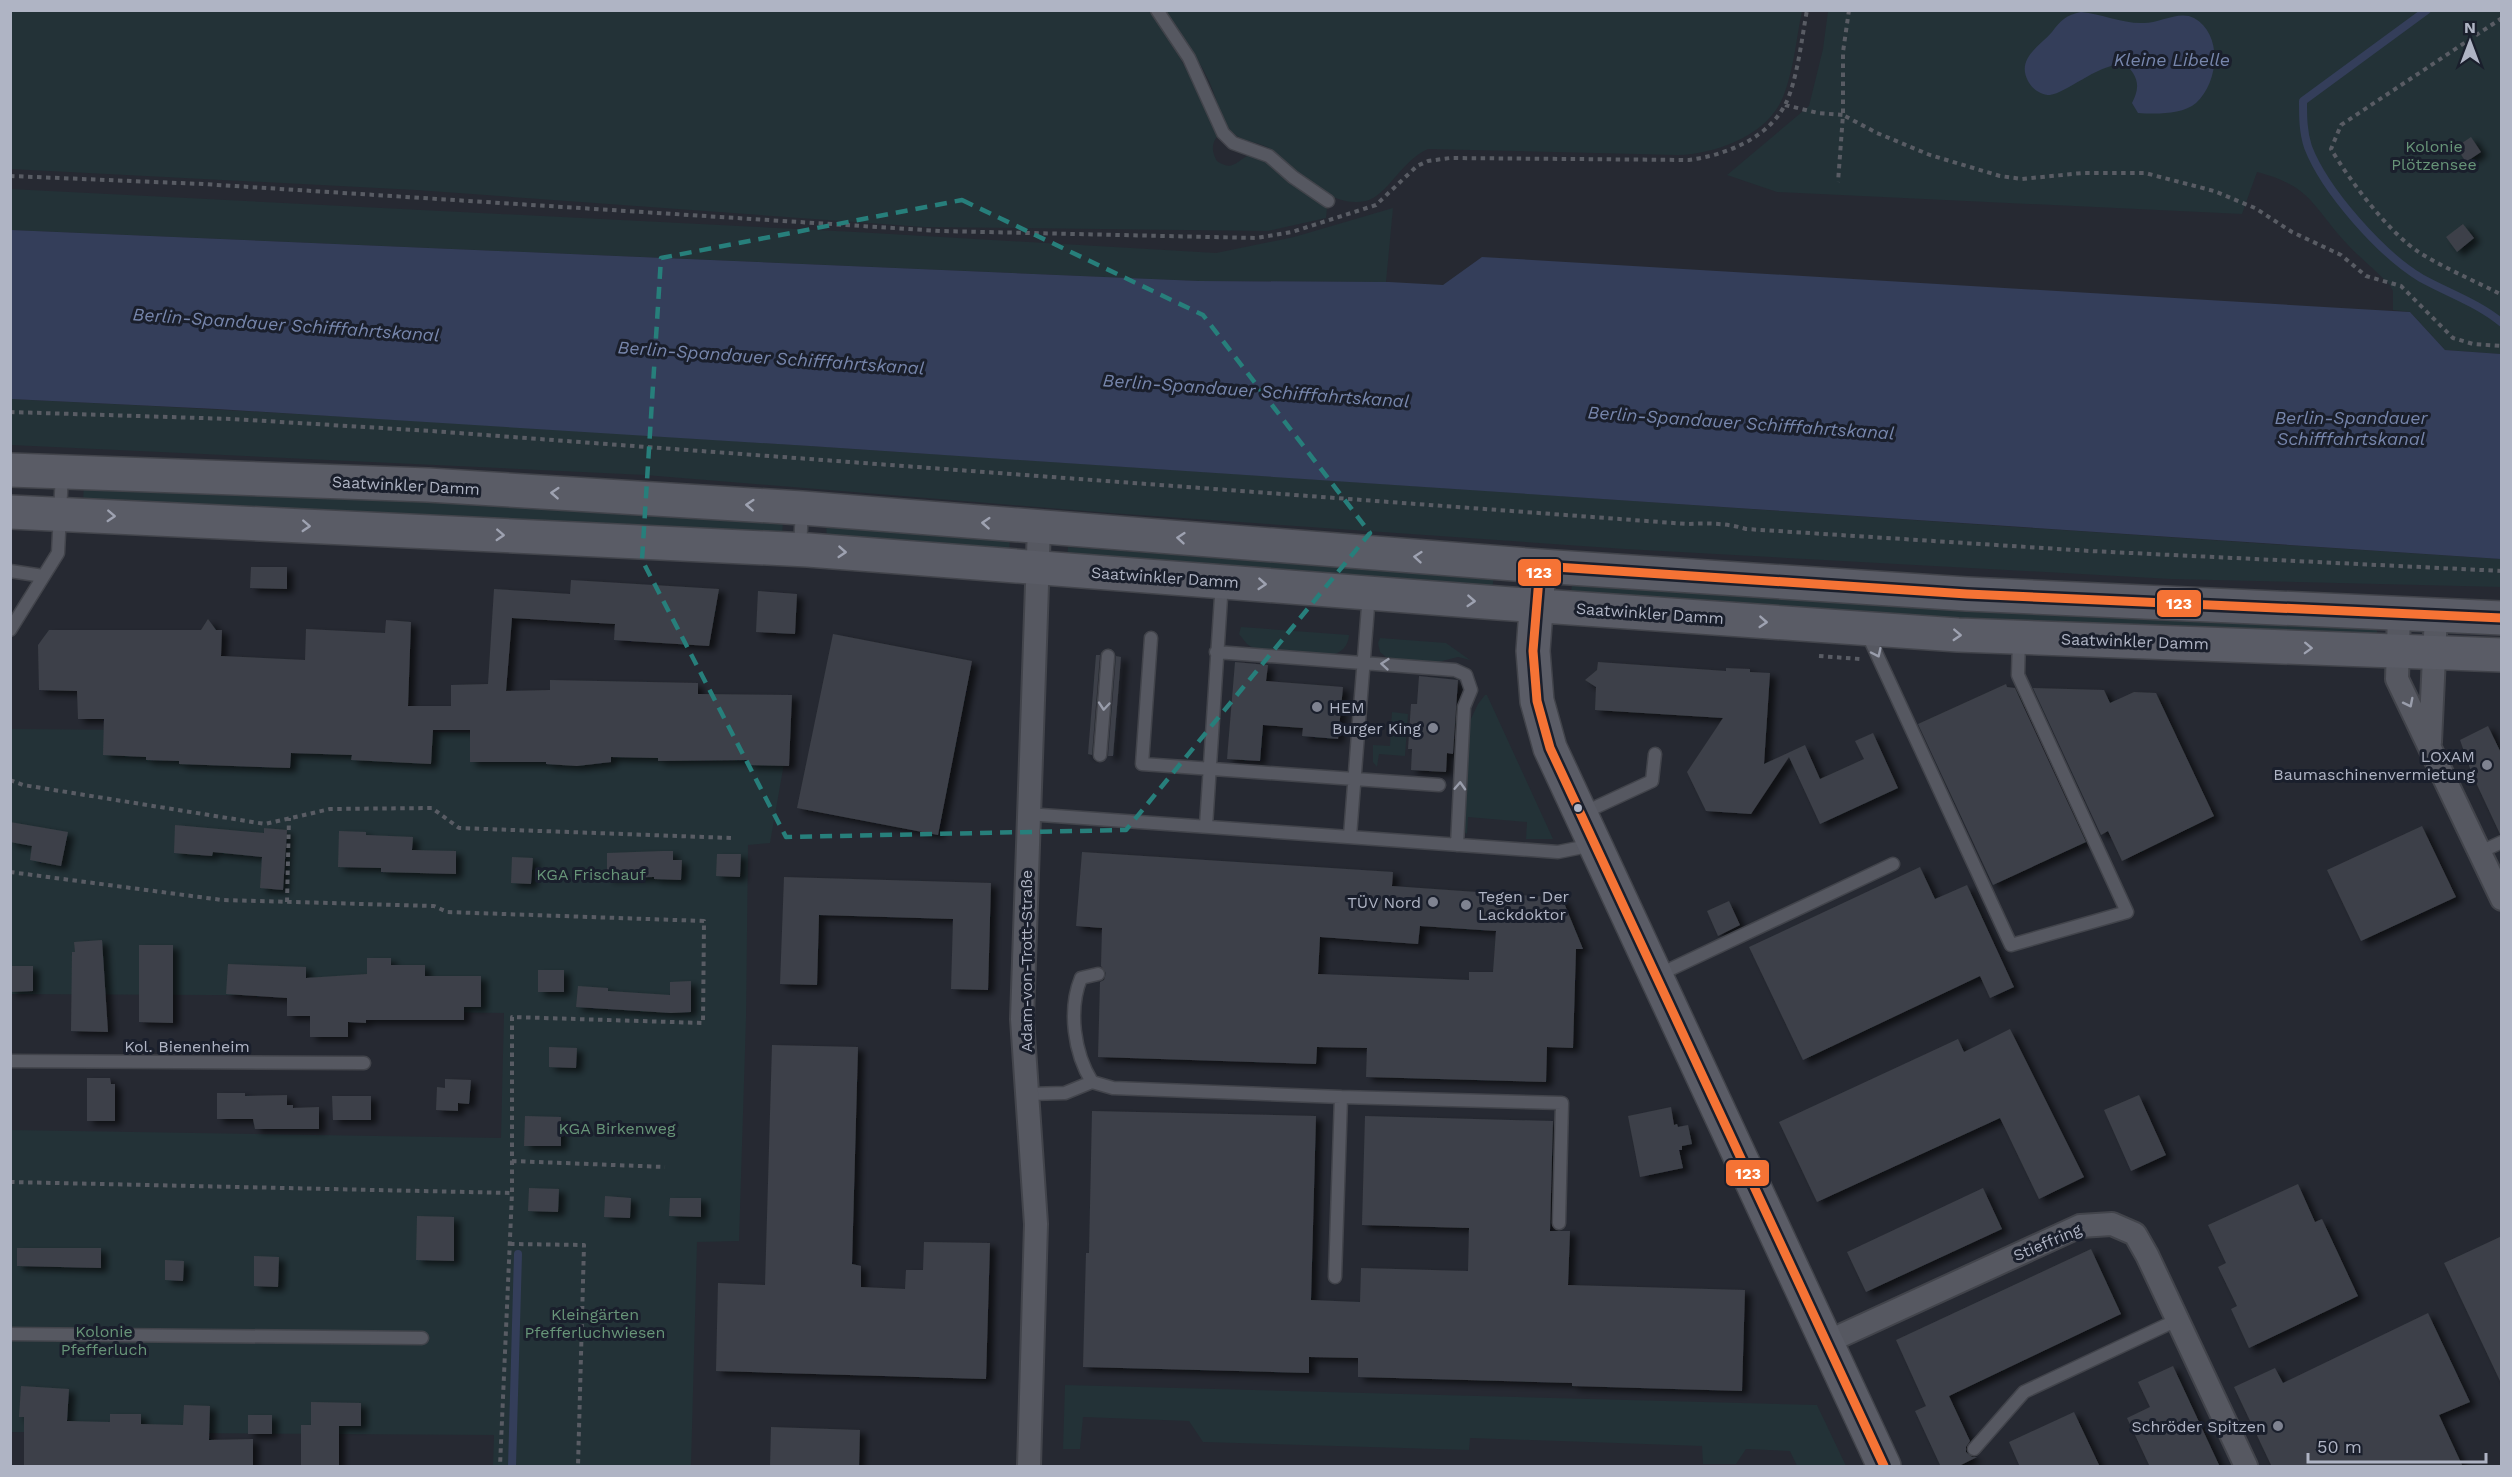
<svg xmlns="http://www.w3.org/2000/svg" width="2512" height="1477" font-family="'Work Sans',sans-serif">
	<style>
		.green { fill: #233237 }
		.water { fill: #343e5a }
		.lines { fill: none; stroke-linecap: round; stroke-linejoin: round }
		.stream { stroke: #343e5a; stroke-width: 8 }
		.building { fill: #3d4048; fill-rule: evenodd; filter: url(#shadow) }
		.lane-casing { stroke: #42444b; stroke-width: 15 }
		.street-casing { stroke: #42444b; stroke-width: 26 }
		.secondary-casing { stroke: #42444b; stroke-width: 36 }
		.path { stroke: #595c64; stroke-width: 4; stroke-dasharray: 4.5 4.5; stroke-linecap: butt }
		.lane { stroke: #565861; stroke-width: 12 }
		.street { stroke: #565861; stroke-width: 22 }
		.secondary { stroke: #5a5c66; stroke-width: 33 }
		.bus-1-casing { stroke: #1a1f2c; stroke-width: 14 }
		.bus-1 { stroke: #f57335; stroke-width: 9 }
		.oneway { stroke: #9ea2b1 }
		.oneway2 { stroke: #999dab }
		.marked { fill: none; stroke: #277f7b; stroke-width: 4.5; stroke-dasharray: 12 8; stroke-linejoin: round }
		.poi-dot { fill: #7f8391; stroke: #1a1f2c; stroke-width: 2 }
		.bus-dot { fill: #afb4c4; stroke: #1a1f2c; stroke-width: 2 }
		.labels { text-anchor: middle; stroke-width: 6; stroke-linejoin: round; paint-order: stroke }
		.park-label { font-size: 16px; fill: #679478; stroke: #1a1f2c }
		.street-label { font-size: 16px; fill: #afb4c4; stroke: #1a1f2c }
		.poi-label { font-size: 16px; fill: #afb4c4; stroke: #1a1f2c; text-anchor: end }
		.water-label { font-size: 18px; font-style: italic; fill: #7786ac; stroke: #1a1f2c }
		.line-badge { stroke: #1a1f2c; stroke-width: 2 }
		.badge-label { font-size: 16px; text-anchor: middle; font-weight: bold; fill: #fff }
	</style>
	<defs>
		<filter id="shadow"><feDropShadow dx="6" dy="4" stdDeviation="3" flood-color="#0009"/></filter>
	</defs>
	<rect width="100%" height="100%" fill="#262932"/>
	<path class="green" d="M1149 10C1177 50 1201 91 1217 137 1211 144 1212 153 1217 161 1233 172 1236 161 1249 155L1261 158 1293 184 1327 207 1326 218 1268 231 924 227 416 190 11 169V11Z
		M1165 11H1802C1796 39 1794 70 1783 97 1768 135 1716 154 1678 155L1428 149C1403 159 1386 197 1366 201 1328 209 1298 170 1272 150 1260 141 1242 143 1231 131 1220 118 1216 96 1209 81 1197 56 1180 33 1165 11Z
		M1828 11H2501V354L2445 350 2410 312 2393 310V291L2389 284C2373 268 2354 253 2339 235 2309 199 2306 185 2257 172L2242 214 1777 192 1727 175 1809 106 1823 49Z
		M10 189 856 232 1216 253 1294 237 1393 208 1386 282 1199 281 11 230Z
		M11 399C307 413 603 432 900 452 1434 486 1967 525 2501 559V587L2171 579 1625 549 1110 513 645 475 11 445Z
		M84 485 571 508 783 520 782 538 83 502Z
		M826 524 1010 536 1009 553 827 539Z
		M1068 547 1203 557 1225 553 1494 574 1492 591 1067 557Z
		M1573 579 2377 621V639L2155 632 1570 598Z
		M1241 627 1349 635C1348 647 1342 652 1330 656L1256 650 1247 644 1239 634Z
		M1380 638 1446 643 1470 660 1458 657 1434 663 1387 658 1380 652 1378 643Z
		M1485 695H1487L1553 839H1526L1527 822 1468 817 1467 834 1464 832 1463 815 1469 723 1478 704Z
		M1392 712 1408 714 1405 756 1379 754 1377 767 1373 762V745L1390 746Z
		M11 729 789 735 770 843 748 845 746 1018 739 1241 697 1242 691 1466H493L494 1435 11 1432V1130L501 1138 504 1013 438 1012V996L11 994Z
		M1065 1385 1817 1405 1846 1466H1797L1790 1451 1746 1449 1736 1464H1703L1702 1446 1470 1438 1469 1450 1203 1442 1189 1421 1083 1417 1080 1449H1063Z"/>
	<path class="water" d="M2081 12C2102 14 2123 24 2144 23 2159 23 2180 10 2194 18 2223 34 2219 82 2196 103 2182 115 2155 114 2138 113L2132 103C2137 93 2140 84 2133 73 2117 47 2070 93 2050 95 2041 95 2032 89 2028 81 2016 58 2040 46 2052 32 2061 20 2066 15 2081 12Z
		M11 230 1199 281 1389 282 1443 285 1482 257 2410 312 2445 350 2501 354V559L810 446 217 409 11 399Z"/>
	<g class="lines">
		<path class="stream" d="M2427 10 2303 101C2303 117 2303 132 2308 147 2325 191 2381 254 2421 278 2448 293 2478 303 2502 323
			M512 1466 518 1254"/>
	</g>
	<path class="building" d="M2471 137 2481 152 2466 162 2456 147Z
		M2463 224 2474 238 2457 252 2446 237Z
		M251 567H287V589L250 588Z
		M571 580 719 589 709 646 614 640 615 624 512 618 506 691 550 690V680L698 683V694L792 695 789 766 748 765V760L658 761V758L611 757V762L577 766 546 764V762H470V730H433L431 764 351 760 352 755 291 753 290 768 179 764V761L146 760V757L103 755 104 719H78L77 691 39 690 38 645 49 630H201L208 619 216 630H222L221 656 305 660 306 629 385 633 386 620 411 622 408 706H451V685L488 684 494 589 570 594Z
		M758 591 797 594 795 634 756 632Z
		M833 634 972 661 938 835 797 808Z
		M1096 655H1100L1092 755 1088 754Z
		M1116 656 1121 657 1113 756H1108Z
		M1235 662 1268 665 1266 681 1343 687 1338 739 1302 736 1303 728 1263 725 1260 761 1227 759Z
		M1598 662 1726 671V668L1750 669V672L1770 673 1764 764 1805 745 1820 779 1864 759 1855 741 1873 733 1898 788 1820 824 1789 757 1751 814 1706 811 1687 772 1723 718 1595 710 1596 687 1585 680 1597 670Z
		M1419 676 1458 680 1453 754 1447 753 1446 772 1411 770 1412 749H1408L1411 704H1417Z
		M2006 684 2007 687 2015 688 2086 842 1993 885 1918 724Z
		M2033 688 2104 690 2110 703 2134 692 2156 693 2214 816 2122 861 2108 831 2101 835Z
		M2488 726 2502 755 2500 834 2472 774 2460 740Z
		M10 822 68 832 61 866 30 860 32 846 10 842Z
		M175 825 264 833V828L287 830 283 890 260 888 262 857 213 852 212 856 174 853Z
		M2422 826 2456 897 2361 941 2327 870Z
		M339 831 366 832V835L413 837 412 850 456 851V874L381 872V868L338 867Z
		M663 851H673V860H682L681 880 654 879V877L607 878V853Z
		M1082 852 1393 872 1392 886 1562 898 1583 949H1576L1573 1048 1547 1047 1546 1082 1366 1077 1367 1048 1317 1047 1316 1064 1098 1057 1100 982 1104 980 1106 973 1101 966 1102 928 1076 926ZM1420 926 1496 931 1493 972H1469V980L1318 974 1320 937 1418 944Z
		M717 854H741L740 877 716 876Z
		M512 857 533 858 531 884 511 883Z
		M1920 867 1935 899 1967 885 2014 987 1990 998 1980 976 1803 1060 1749 947Z
		M784 877 991 883 988 990 951 989 953 919 819 915 817 985 780 984Z
		M1729 901 1740 925 1718 936 1707 911Z
		M102 940 108 1032 71 1031 72 952H75L74 942Z
		M139 945H173V1023L139 1022Z
		M367 958H391V965H425V976H481V1007H464V1020H366V1023L348 1022V1037H310V1016H287V998L226 994 228 964 306 967V978L367 974Z
		M10 966H33V991L10 992Z
		M538 970H564V992H538Z
		M691 981V1012L671 1013 576 1007 578 986 608 988V991L670 995V982Z
		M2010 1029 2084 1177 2039 1199 2000 1118 1817 1202 1779 1122 1958 1039 1964 1052Z
		M772 1045 858 1047 852 1264 861 1266V1287L905 1289 906 1270H923L924 1242 990 1243 986 1379 716 1371 718 1283 765 1285Z
		M549 1047 577 1048 576 1068 549 1067Z
		M87 1078H110L111 1084H115V1121H87Z
		M445 1079 471 1080 469 1104 458 1103V1111L436 1110 437 1087 445 1088Z
		M217 1093H245V1096L287 1095V1105H293V1108L319 1107V1129H255L253 1119H217Z
		M2139 1095 2166 1155 2131 1171 2104 1110Z
		M332 1096H371V1120H333Z
		M1671 1107 1674 1125 1677 1124 1678 1127 1688 1125 1692 1144 1682 1146V1150H1679L1683 1168 1640 1177 1628 1116Z
		M1092 1111 1316 1116 1311 1300 1360 1302 1361 1268 1468 1271 1469 1228 1362 1225 1365 1116 1553 1121 1550 1231H1570L1568 1285 1745 1290 1742 1391 1572 1386V1383L1358 1377V1358L1309 1357V1373L1083 1367 1086 1253H1089Z
		M525 1116 561 1117V1146H524Z
		M2298 1184 2315 1222 2322 1219 2358 1296 2249 1348 2231 1309 2237 1306 2218 1267 2226 1263 2208 1225Z
		M529 1188 559 1189 558 1212 528 1211Z
		M1983 1188 2002 1229 1866 1292 1847 1252Z
		M605 1196 631 1198 630 1218 604 1217Z
		M670 1198H701V1217L669 1216Z
		M417 1216 454 1217V1261L416 1260Z
		M2502 1236V1385L2444 1263Z
		M17 1248H101V1268L17 1266Z
		M2091 1249 2121 1314 1949 1396 1970 1441 1966 1447V1452L1972 1457H1977L1957 1467H1941L1915 1411 1926 1406 1896 1340Z
		M254 1256 279 1257 278 1287 254 1286Z
		M165 1260 184 1261 183 1281 165 1280Z
		M2428 1313 2470 1402 2439 1415 2463 1467H2272L2234 1387 2275 1368 2283 1383Z
		M2173 1366 2220 1467H2150L2127 1418 2150 1407 2138 1382Z
		M21 1386 69 1389 67 1421 110 1422V1414H141V1424L183 1425 184 1405 210 1406 209 1440 253 1439V1467H24V1417H19Z
		M311 1402 361 1403V1426H339V1467H301V1425H311Z
		M2074 1412 2100 1467H2020L2009 1442Z
		M248 1415H272V1434H248Z
		M771 1427 860 1430 859 1467H770Z"/>
	<g class="lines">
		<g class="lane-casing">
			<path id="lane" d="M1157 10 1189 58 1223 133 1233 143 1269 156 1293 177 1328 201
				M800 548 802 509
				M10 571 43 576
				M10 630 58 553 62 473
				M1867 633 2011 945 2127 912 2018 675 2019 638
				M1151 638 1142 764 1439 785
				M1216 652 1455 670 1466 675 1471 690 1464 707 1457 845
				M1100 755 1108 656
				M1027 814 1558 852 1593 845
				M1581 814 1652 781 1655 754
				M1206 826 1222 582
				M1350 836 1369 594
				M2480 852 2502 842
				M1098 974 1081 978C1068 1010 1074 1053 1092 1082L1113 1088 1341 1097 1335 1277
				M1656 976 1893 864
				M10 1061 364 1063
				M1028 1094 1065 1093 1092 1082
				M1341 1097 1562 1103 1559 1223
				M10 1334 422 1338
				M1974 1449 2024 1392 2177 1320"/>
		</g>
		<g class="street-casing">
			<path id="street" d="M2399 614 2397 679 2502 899
				M2430 742 2436 615
				M1825 1343 2080 1226 2112 1224 2135 1234 2147 1255 2246 1466
				M1029 1466 1036 1224 1022 1019 1039 527"/>
		</g>
		<g class="secondary-casing">
			<path id="secondary" d="M10 470 428 485 802 508 1540 566 1967 594 2502 618
				M10 512 808 550 1498 603 1958 635 2502 655
				M1538 583 1533 651 1537 701 1550 748 1884 1466"/>
		</g>
		<path class="path" d="M1849 10 1843 52V115L1877 133 1930 155 2000 176 2022 179 2082 173H2145L2214 191 2255 208 2292 232 2341 255 2366 276 2401 286 2453 338 2473 344 2502 346
			M2502 18 2341 125 2331 149C2350 181 2389 233 2420 253 2446 269 2475 281 2502 295
			M1785 105 1818 113 1843 115 1838 182
			M10 176 203 184 940 231 1256 238 1292 232 1376 205 1417 166 1428 161 1450 158 1689 160C1725 155 1767 139 1785 105 1797 82 1802 37 1807 10
			M10 412 232 419 431 431 1687 524C1707 523 1727 523 1746 529L2090 551 2502 571
			M1819 656 1860 659
			M10 780 23 785 265 824 330 809 432 808 459 828 732 838
			M10 872 222 900 434 906 447 912 704 921 703 1023 512 1017V1193L500 1466
			M287 902 289 818
			M512 1161 665 1167
			M10 1182 512 1193
			M510 1244 584 1245 578 1466"/>
		<use href="#lane" class="lane"/>
		<use href="#street" class="street"/>
		<use href="#secondary" class="secondary"/>
		<g class="bus-1-casing">
			<path id="bus-1" d="M1884 1466 1550 748 1537 701 1533 651 1540 566 1967 594 2502 618"/>
		</g>
		<use href="#bus-1" class="bus-1"/>
	</g>
	<defs><path id="oneway-chevron" d="M-2-3.5L2.5 0L-2 3.5" fill="none" stroke-width="1.6" stroke-linecap="round" stroke-linejoin="round" transform="scale(1.5)"/></defs>
	<g class="oneway">
		<use href="#oneway-chevron" transform="translate(555 493) rotate(-176)"/>
		<use href="#oneway-chevron" transform="translate(750 505) rotate(-176)"/>
		<use href="#oneway-chevron" transform="translate(111 516) rotate(3)"/>
		<use href="#oneway-chevron" transform="translate(986 523) rotate(-176)"/>
		<use href="#oneway-chevron" transform="translate(306 526) rotate(3)"/>
		<use href="#oneway-chevron" transform="translate(500 535) rotate(3)"/>
		<use href="#oneway-chevron" transform="translate(1181 538) rotate(-175)"/>
		<use href="#oneway-chevron" transform="translate(842 552) rotate(4)"/>
		<use href="#oneway-chevron" transform="translate(1418 557) rotate(-175)"/>
		<use href="#oneway-chevron" transform="translate(1262 584) rotate(4)"/>
		<use href="#oneway-chevron" transform="translate(1471 601) rotate(4)"/>
		<use href="#oneway-chevron" transform="translate(1763 622) rotate(4)"/>
		<use href="#oneway-chevron" transform="translate(1957 635) rotate(3)"/>
		<use href="#oneway-chevron" transform="translate(2308 648) rotate(2)"/>
	</g>
	<g class="oneway2">
		<use href="#oneway-chevron" transform="translate(1877 653) rotate(65)"/>
		<use href="#oneway-chevron" transform="translate(1385 664) rotate(-175)"/>
		<use href="#oneway-chevron" transform="translate(2409 703) rotate(63)"/>
		<use href="#oneway-chevron" transform="translate(1104 706) rotate(95)"/>
		<use href="#oneway-chevron" transform="translate(1460 786) rotate(-87)"/>
	</g>
	<path class="marked" d="M962 200 1203 315 1370 533 1126 830 786 837 642 560 661 258Z"/>
	<g class="poi-dot">
		<circle cx="1317" cy="707" r="6"/>
		<circle cx="1433" cy="728" r="6"/>
		<circle cx="2487" cy="765" r="6"/>
		<circle cx="1433" cy="902" r="6"/>
		<circle cx="1466" cy="905" r="6"/>
		<circle cx="2278" cy="1426" r="6"/>
	</g>
	<circle class="bus-dot" cx="1578" cy="808" r="5"/>
	<g class="labels">
		<g class="park-label">
			<text x="2434" y="152">Kolonie<tspan x="2434" dy="18">Plötzensee</tspan></text>
			<text x="591" y="880">KGA Frischauf</text>
			<text x="617" y="1134">KGA Birkenweg</text>
			<text x="595" y="1320">Kleingärten<tspan x="595" dy="18">Pfefferluchwiesen</tspan></text>
			<text x="104" y="1337">Kolonie<tspan x="104" dy="18">Pfefferluch</tspan></text>
		</g>
		<g class="street-label">
			<text transform="translate(406 485) rotate(3)" y="6">Saatwinkler Damm</text>
			<text transform="translate(1165 577) rotate(4)" y="6">Saatwinkler Damm</text>
			<text transform="translate(1650 613) rotate(4)" y="6">Saatwinkler Damm</text>
			<text transform="translate(2135 641) rotate(2)" y="6">Saatwinkler Damm</text>
			<text transform="translate(1026 961) rotate(-90)" y="6">Adam-von-Trott-Straße</text>
			<text x="187" y="1052">Kol. Bienenheim</text>
			<text transform="translate(2047 1242) rotate(-23)" y="6">Stieffring</text>
		</g>
		<g class="poi-label">
			<text x="1329" y="713" text-anchor="start">HEM</text>
			<text x="1421" y="734">Burger King</text>
			<text x="2475" y="762">LOXAM<tspan x="2475" dy="18">Baumaschinenvermietung</tspan></text>
			<text x="1478" y="902" text-anchor="start">Tegen - Der<tspan x="1478" dy="18">Lackdoktor</tspan></text>
			<text x="1421" y="908">TÜV Nord</text>
			<text x="2266" y="1432">Schröder Spitzen</text>
		</g>
		<g class="water-label">
			<text x="2172" y="66">Kleine Libelle</text>
			<text transform="translate(286 325) rotate(4)" y="6">Berlin-Spandauer Schifffahrtskanal</text>
			<text transform="translate(771 358) rotate(4)" y="6">Berlin-Spandauer Schifffahrtskanal</text>
			<text transform="translate(1256 391) rotate(4)" y="6">Berlin-Spandauer Schifffahrtskanal</text>
			<text x="2351" y="424">Berlin-Spandauer<tspan x="2351" dy="21">Schifffahrtskanal</tspan></text>
			<text transform="translate(1741 423) rotate(4)" y="6">Berlin-Spandauer Schifffahrtskanal</text>
		</g>
	</g>
	<g class="line-badge">
		<rect x="1517" y="558" width="45" height="29" rx="6" fill="#f57335"/>
		<rect x="2156" y="589" width="46" height="29" rx="6" fill="#f57335"/>
		<rect x="1725" y="1159" width="45" height="28" rx="6" fill="#f57335"/>
	</g>
	<g class="badge-label">
		<text x="1539" y="578">123</text>
		<text x="2179" y="609">123</text>
		<text x="1748" y="1179">123</text>
	</g>
	<rect width="2512" height="1477" fill="none" stroke="#afb4c4" stroke-width="24"/>
	<g transform="translate(2470 42)" stroke="#1a1f2c" stroke-width="4.5" paint-order="stroke">
	<path d="M0-4.5L10 22L0 15L-10 22Z" fill="#afb4c4"/>
	<text y="-9" font-size="16" font-weight="bold" text-anchor="middle" fill="#afb4c4">N</text>
	</g>
	<path d="M2308 1453v9h178v-9" fill="none" stroke="#afb4c4" stroke-width="3"/>
	<text x="2317" y="1453" font-size="18" fill="#afb4c4" stroke="#1a1f2c" stroke-width="4.5" paint-order="stroke">50 m</text>
</svg>
